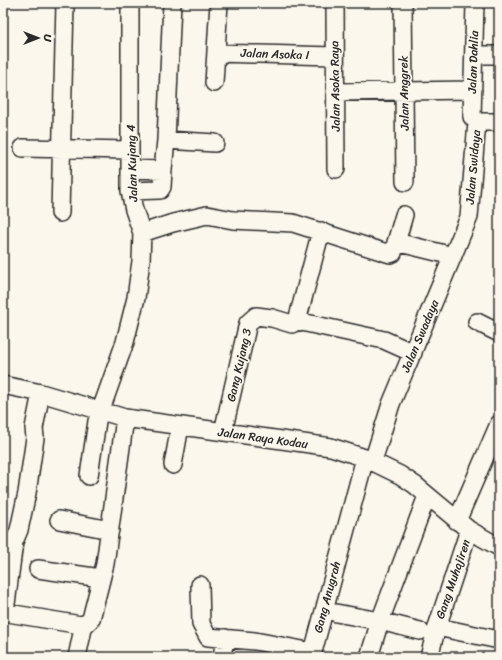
<svg xmlns="http://www.w3.org/2000/svg" width="502" height="660" font-family="Sriracha,sans-serif">
	<style>
		.lines { fill: none; stroke-linecap: round; stroke-linejoin: round }
		.minor-casing { stroke: #2b2b2b; stroke-width: 20 }
		.minor { stroke: #fbf7ec; stroke-width: 17 }
		.labels { text-anchor: middle; stroke-width: 3.5; stroke-linejoin: round; paint-order: stroke }
		.street-label { font-size: 12px; fill: #2b2b2b; stroke: #fbf7ec }
	</style>
	<rect width="100%" height="100%" fill="#fbf7ec"/>
	<filter id="ink" filterUnits="userSpaceOnUse"><feTurbulence type="fractalNoise" baseFrequency=".025" numOctaves="2"/><feDisplacementMap in="SourceGraphic" scale="8" xChannelSelector="R" yChannelSelector="G"/><feConvolveMatrix kernelMatrix="1 2 1 2 8 2 1 2 1" color-interpolation-filters="sRGB"/></filter>
	<g filter="url(#ink)">
		<g class="lines">
			<g class="minor-casing">
				<path id="minor" d="M335 3 336 169
					M403 3 405 182
					M475 3 472 117 477 122H499
					M216 53 334 56
					M474 55H499
					M214 83 219 3
					M335 92 473 90
					M166 140 215 143
					M23 148 130 150
					M130 169 163 170 166 140 172 3
					M130 191 160 190 162 187 163 170
					M60 213 65 3
					M142 233 173 223 207 215 233 220 293 223 390 254 393 253 404 215
					M396 242 453 256
					M297 321 384 340 413 353
					M477 322 499 333
					M3 385 41 393 125 418 331 447 365 458 400 475 415 485 469 530 499 547
					M41 393 34 428 35 438 27 493 19 530 14 542 5 612 8 613 81 625 87 623 91 619 105 564 125 418
					M223 432 248 323 256 316 272 318 292 324 297 321 321 231
					M373 461 391 404 469 217 477 122
					M173 465 180 426
					M89 476 97 421 125 342 136 298 141 261 142 233 134 210 130 191V3
					M59 520 110 530
					M457 521 499 424
					M38 569 101 578
					M200 585 201 624 208 637 255 641 313 652 365 458
					M336 613 380 621 420 631
					M437 627 499 640
					M77 657 84 624
					M222 657 225 638
					M369 657 380 621 427 496
					M429 657 437 627 469 530"/>
			</g>
			<use href="#minor" class="minor"/>
		</g>
	</g>
	<g class="labels">
		<g class="street-label">
			<text transform="translate(275 54) rotate(2)" y="4">Jalan Asoka I</text>
			<text transform="translate(473 62) rotate(-88)" y="4">Jalan Dahlia</text>
			<text transform="translate(335 86) rotate(-91)" y="4">Jalan Asoka Raya</text>
			<text transform="translate(404 93) rotate(-91)" y="4">Jalan Anggrek</text>
			<text transform="translate(132 163) rotate(-92)" y="4">Jalan Kujang 4</text>
			<text transform="translate(473 167) rotate(-85)" y="4">Jalan Swidaya</text>
			<text transform="translate(420 336) rotate(-67)" y="4">Jalan Swadaya</text>
			<text transform="translate(239 365) rotate(-77)" y="4">Gang Kujang 3</text>
			<text transform="translate(263 438) rotate(8)" y="4">Jalan Raya Kodau</text>
			<text transform="translate(453 579) rotate(-71)" y="4">Gang Muhajiren</text>
			<text transform="translate(327 597) rotate(-75)" y="4">Gang Anugrah</text>
		</g>
	</g>
	<rect width="502" height="660" fill="none" stroke="#fbf7ec" stroke-width="16"/>
	<rect x="8" y="8" width="486" height="644" fill="none" stroke="#2b2b2b" stroke-width="1.5" filter="url(#ink)"/>
	<g transform="translate(38 38) rotate(90)" stroke="#fbf7ec" stroke-width="3" paint-order="stroke">
	<path d="M0-3L7 15L0 10L-7 15Z" fill="#2b2b2b"/>
	<text y="-6" font-size="11" font-weight="bold" text-anchor="middle" fill="#2b2b2b">U</text>
	</g>
</svg>
